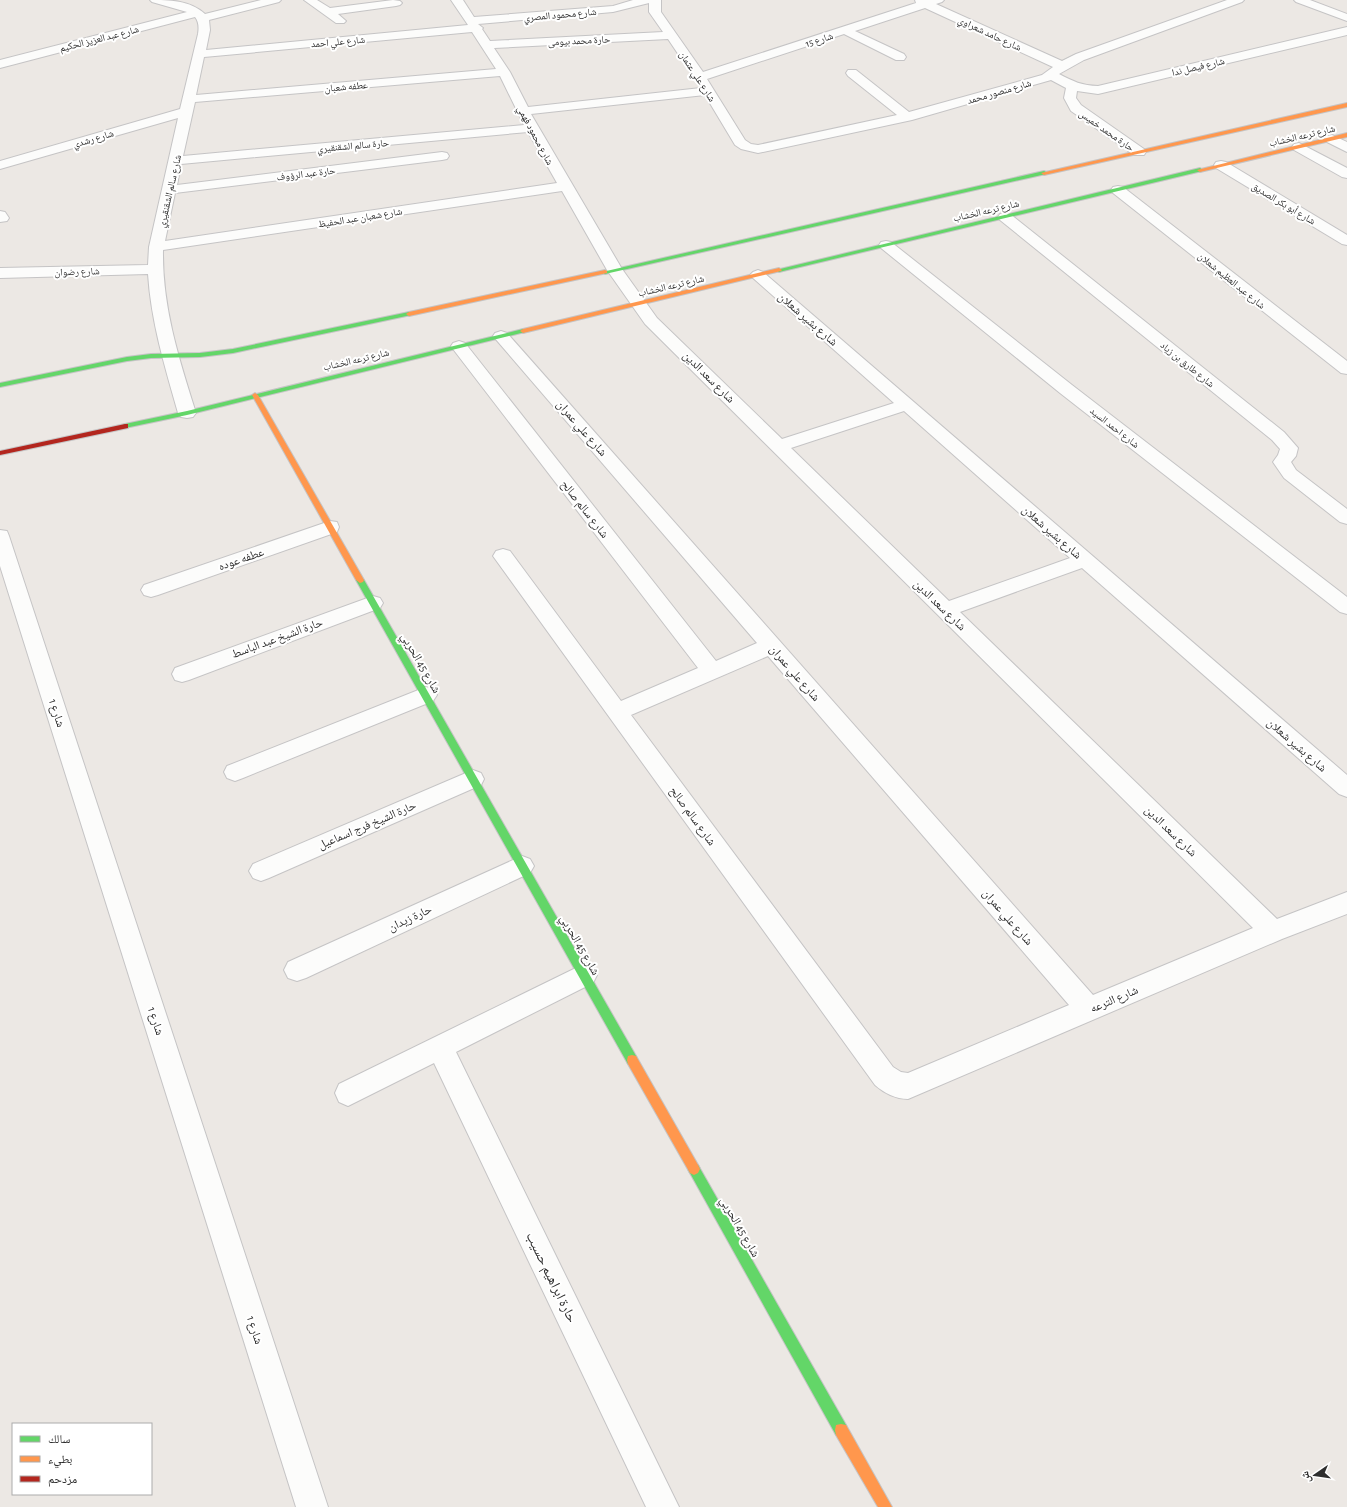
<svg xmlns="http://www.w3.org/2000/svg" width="1347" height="1507" font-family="'Alegreya Sans','Noto Naskh Arabic',sans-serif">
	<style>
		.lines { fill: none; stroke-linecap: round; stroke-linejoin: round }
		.street-casing { stroke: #c5c4c5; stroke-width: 2 }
		.fast-casing { stroke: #c5c4c5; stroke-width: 2 }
		.slow-casing { stroke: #c5c4c5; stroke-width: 2 }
		.jam-casing { stroke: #c5c4c5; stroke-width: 2 }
		.street { fill: #fcfcfb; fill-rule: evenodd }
		.fast { fill: #63d668; fill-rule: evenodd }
		.slow { fill: #ff974d; fill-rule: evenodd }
		.jam { fill: #b3261e; fill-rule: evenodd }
		.labels { text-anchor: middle; stroke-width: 4; stroke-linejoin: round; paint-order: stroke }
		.far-street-label { font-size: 10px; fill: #2e2e2e; stroke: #fff }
		.street-label { font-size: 12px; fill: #2e2e2e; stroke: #fff }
		.near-street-label { font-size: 14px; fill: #2e2e2e; stroke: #fff }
	</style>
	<rect width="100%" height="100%" fill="#ece8e4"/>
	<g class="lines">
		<g class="street-casing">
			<path id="street" d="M150 0C169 0 190 0 205 14L261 0H281L279 2 209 20 210 30 206 50 468 25 451 0H463L474 17 613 6 633 0H661V12L703 72 916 3 915 0H944L942 2 936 4 1062 61 1076 54 1227 0H1244L1242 2 1084 60 1059 74C1072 81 1083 86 1098 86L1347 27V35L1098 94 1077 91 1076 98 1081 105 1144 149 1146 152 1144 155H1134L1071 111 1064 98 1066 88 1051 80 912 120 758 153 741 149 735 145 705 95 531 114 622 269 657 318 782 439 894 403 753 278 750 275 753 272 758 270 763 272 1347 775V797L1339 794 1082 568 960 612 1277 919 1347 892V914L1282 939 908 1099C896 1099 884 1093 875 1085L493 556 496 551 503 549 510 551 621 701 698 668 453 349 451 346 453 343 459 341 465 343 716 661 757 643 493 336 495 333 501 331 507 333 1093 995 1253 928 645 324 607 270 562 191 163 250C162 307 179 359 196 413L193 417 187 418 181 417 178 413C165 367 151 322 148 274L0 278V268L148 265 149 247 178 118 0 169V161L180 109 198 34C199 28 199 22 195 17L0 68V60L187 12 152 2ZM649 3V12L663 32 490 41 482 29 483 28 478 24 613 12ZM925 8 1053 67 1042 75 909 112 856 70H848L846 73 848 76 897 115 758 145 751 144 745 140 707 79 844 34 896 60H904L906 57 904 54 855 31ZM472 32 496 69 196 95 204 57ZM668 39 701 88 528 107 510 72 494 48ZM500 76 524 125 183 156 195 102ZM528 132 557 183 165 241 175 193 442 160 447 159 449 156 447 153 442 152 177 185 181 164ZM904 411 1070 558 949 601 791 448ZM768 656 1069 1005 908 1073 901 1072 893 1067 631 715Z
				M304 0H317L330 8 393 0 400 1 402 3 400 5 396 6 338 14 346 21 344 23H336Z
				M1294 0H1310L1347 14V21L1296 2Z
				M1332 135 1347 142V152L1327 142 1325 139 1327 136Z
				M1299 143 1347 168V178L1342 177 1294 150 1292 147 1294 144Z
				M1221 161 1226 162 1347 235V245L1342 244 1216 168 1214 165 1216 162Z
				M1118 186 1123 187 1347 361V374L1341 373 1113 193 1111 190 1113 187Z
				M0 211 5 212 9 218 7 221 0 222Z
				M1005 213 1010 214 1284 432 1298 448 1296 456 1291 462 1296 470 1347 509V524L1340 522 1284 478 1273 462 1278 455 1280 449 1272 440 1000 220 998 217 1000 214Z
				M886 241 891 242 1072 385 1347 597V614L1340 612 1060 393 881 248 879 245 881 242Z
				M330 521 337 522 339 527 337 532 158 595 151 597 144 595 141 590 144 585Z
				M0 530 7 531 9 536 328 1507H296L0 566Z
				M373 596 380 598 383 603 380 608 189 680 182 682 175 680 172 674 175 668Z
				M426 687 433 689 437 695 433 701 243 778 235 781 227 778 224 772 227 766Z
				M473 770 481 773 484 779 481 785 269 878 261 881 253 878 249 871 253 864Z
				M522 856 530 859 534 866 530 873 306 978 297 981 288 978 284 970 288 962Z
				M584 964 593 967 597 975 593 983 456 1052 679 1507H646L434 1063 348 1106 339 1102 335 1093 339 1084Z"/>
		</g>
		<g class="fast-casing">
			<path id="fast" d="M1200 168 1203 170 1202 171 779 272 776 270Z
				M1044 171 1046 172V174L605 274 602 272Z
				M409 312 411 313V315L233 353 200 357 151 358 127 361 0 387V383L127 357 151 354 200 353 233 349Z
				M523 329 526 331 525 332 187 415 125 428 121 426 125 424 187 411Z
				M360 577 364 580 636 1056 637 1060 636 1064 632 1065 628 1064 356 580Z
				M694 1163 698 1165 846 1425 847 1430 846 1435 841 1436 836 1435 690 1173 688 1169 690 1165Z"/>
		</g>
		<g class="slow-casing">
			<path id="slow" d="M1347 103V107L1044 175 1041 173Z
				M1347 133V137L1200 172 1197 170Z
				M779 268 782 270 781 271 523 333 520 331 523 329Z
				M605 270 607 271V273L409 316 406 314 409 312Z
				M255 393 258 395 364 580 363 582 360 583 356 580 252 395Z
				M632 1055 636 1056 698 1165 700 1169 698 1173 694 1175 690 1173 628 1064 627 1060 628 1056Z
				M841 1424 846 1425 892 1507H878L836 1435 835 1430 836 1425Z"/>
		</g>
		<g class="jam-casing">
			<path id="jam" d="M125 424H128V428L0 455V451Z"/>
		</g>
		<use href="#street" class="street"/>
		<use href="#fast" class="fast"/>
		<use href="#slow" class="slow"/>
		<use href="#jam" class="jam"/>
	</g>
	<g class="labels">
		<g class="far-street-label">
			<text transform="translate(560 14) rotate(-5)" y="4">شارع محمود المصري</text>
			<text transform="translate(990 33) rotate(25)" y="4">شارع حامد شعراوي</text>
			<text transform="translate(99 38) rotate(-14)" y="4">شارع عبد العزيز الحكيم</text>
			<text transform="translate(819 39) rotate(-18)" y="4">شارع 15</text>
			<text transform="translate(579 40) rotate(-3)" y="4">حارة محمد بيومى</text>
			<text transform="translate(338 41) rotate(-5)" y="4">شارع علي احمد</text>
			<text transform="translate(1198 66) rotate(-13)" y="4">شارع فيصل ندا</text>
			<text transform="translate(698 76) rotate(57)" y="4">شارع علي عثمان</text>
			<text transform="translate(346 86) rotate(-5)" y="4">عطفه شعبان</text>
			<text transform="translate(999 91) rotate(-16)" y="4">شارع منصور محمد</text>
			<text transform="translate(1107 130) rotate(35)" y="4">حارة محمد خميس</text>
			<text transform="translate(536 135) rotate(62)" y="4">شارع محمود فهمي</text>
			<text transform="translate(1302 135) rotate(-13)" y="4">شارع ترعه الخشاب</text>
			<text transform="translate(93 138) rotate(-16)" y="4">شارع رشدي</text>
			<text transform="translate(353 145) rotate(-5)" y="4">حارة سالم الشقنقيري</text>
			<text transform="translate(306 173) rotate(-7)" y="4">حارة عبد الرؤوف</text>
			<text transform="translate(169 191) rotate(-77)" y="4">شارع سالم الشقنقيري</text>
			<text transform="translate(1284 203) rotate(31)" y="4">شارع أبو بكر الصديق</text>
			<text transform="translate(986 210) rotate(-13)" y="4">شارع ترعه الخشاب</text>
			<text transform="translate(360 217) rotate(-9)" y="4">شارع شعبان عبد الحفيظ</text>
			<text transform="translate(77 271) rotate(-2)" y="4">شارع رضوان</text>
			<text transform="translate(1232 280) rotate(39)" y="4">شارع عبد العظيم شعلان</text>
			<text transform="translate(671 285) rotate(-13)" y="4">شارع ترعه الخشاب</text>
			<text transform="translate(356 359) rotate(-13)" y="4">شارع ترعه الخشاب</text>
			<text transform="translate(1188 364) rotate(39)" y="4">شارع طارق بن زياد</text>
			<text transform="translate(1115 427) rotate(38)" y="4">شارع احمد السيد</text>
		</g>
		<g class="street-label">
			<text transform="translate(808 319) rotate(41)" y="4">شارع بشير شعلان</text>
			<text transform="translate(709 377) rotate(45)" y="4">شارع سعد الدين</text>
			<text transform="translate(582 428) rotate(49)" y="4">شارع علي عمران</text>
			<text transform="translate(585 509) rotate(52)" y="4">شارع سالم صالح</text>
			<text transform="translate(1052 532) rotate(41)" y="4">شارع بشير شعلان</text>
			<text transform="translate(241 559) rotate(-19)" y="4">عطفه عوده</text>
			<text transform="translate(940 605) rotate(44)" y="4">شارع سعد الدين</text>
			<text transform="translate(277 638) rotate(-20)" y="4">حارة الشيخ عبد الباسط</text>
			<text transform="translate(421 663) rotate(60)" y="4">شارع 45 الحربي</text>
			<text transform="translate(795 673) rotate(49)" y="4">شارع علي عمران</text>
			<text transform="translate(57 713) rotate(72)" y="4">شارع 1</text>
			<text transform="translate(1297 745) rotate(41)" y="4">شارع بشير شعلان</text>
			<text transform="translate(693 816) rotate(54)" y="4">شارع سالم صالح</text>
			<text transform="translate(367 825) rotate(-23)" y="4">حارة الشيخ فرج اسماعيل</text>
			<text transform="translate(1171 831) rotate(44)" y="4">شارع سعد الدين</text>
			<text transform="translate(1008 917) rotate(49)" y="4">شارع علي عمران</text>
			<text transform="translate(410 918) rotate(-25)" y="4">حارة زيدان</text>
			<text transform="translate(580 945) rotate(60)" y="4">شارع 45 الحربي</text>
			<text transform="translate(1114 999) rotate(-23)" y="4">شارع الترعه</text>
			<text transform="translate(156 1021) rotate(72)" y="4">شارع 1</text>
			<text transform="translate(740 1227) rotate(60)" y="4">شارع 45 الحربي</text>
			<text transform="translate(255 1330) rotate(72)" y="4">شارع 1</text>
		</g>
		<g class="near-street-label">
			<text transform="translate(552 1277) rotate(64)" y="5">حارة ابراهيم حسيب</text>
		</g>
	</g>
	<rect x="12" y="1423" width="140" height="72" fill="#ffffff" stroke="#ababab"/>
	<rect x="20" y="1436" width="20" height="6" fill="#63d668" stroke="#ababab"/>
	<text x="48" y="1443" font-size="12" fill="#2e2e2e">سالك</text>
	<rect x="20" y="1456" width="20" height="6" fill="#ff974d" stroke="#ababab"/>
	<text x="48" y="1463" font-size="12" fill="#2e2e2e">بطيء</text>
	<rect x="20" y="1476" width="20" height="6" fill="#b3261e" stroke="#ababab"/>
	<text x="48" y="1483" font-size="12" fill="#2e2e2e">مزدحم</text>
	<g transform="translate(1315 1475) rotate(257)" stroke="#ffffff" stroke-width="3" paint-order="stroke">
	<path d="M0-3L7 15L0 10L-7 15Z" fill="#2e2e2e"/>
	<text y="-6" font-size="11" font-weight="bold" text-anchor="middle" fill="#2e2e2e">ش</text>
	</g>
</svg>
